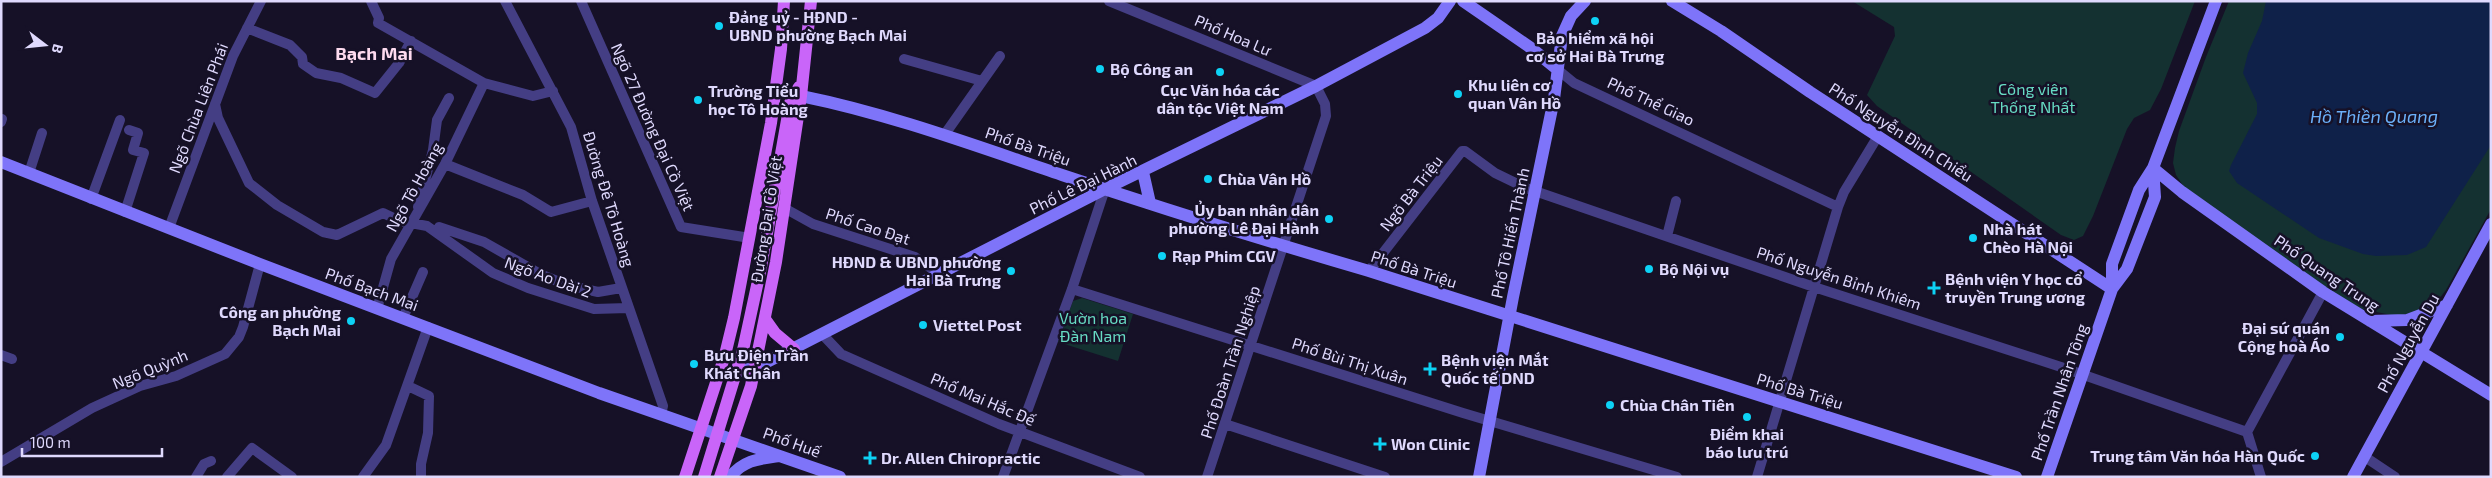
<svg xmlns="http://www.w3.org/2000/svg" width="2492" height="478" font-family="'Exo 2',sans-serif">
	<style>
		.green { fill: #143131 }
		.water { fill: #0f2149 }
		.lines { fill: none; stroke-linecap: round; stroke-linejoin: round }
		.street { stroke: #443e84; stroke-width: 10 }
		.secondary { stroke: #7e74f9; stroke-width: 12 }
		.primary { stroke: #c965f9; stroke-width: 12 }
		.primary-bridge { stroke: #c965f9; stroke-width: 12 }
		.poi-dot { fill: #0dd2f5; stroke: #161127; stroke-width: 2 }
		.labels { text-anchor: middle; stroke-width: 5; stroke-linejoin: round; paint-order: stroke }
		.poi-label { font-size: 16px; font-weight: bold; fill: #dfd9fd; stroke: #161127; text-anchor: start }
		.street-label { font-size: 16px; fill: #dfd9fd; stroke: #161127 }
		.park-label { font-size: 16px; fill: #67dcc4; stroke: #161127 }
		.neighbourhood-label { font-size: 18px; font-weight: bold; fill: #fedbef; stroke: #161127 }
		.water-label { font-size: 18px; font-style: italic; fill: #6bb0f9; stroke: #161127 }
	</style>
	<rect width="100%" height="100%" fill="#161127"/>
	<path class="green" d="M1852 1H2195L2161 89 2150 110 2134 118 2127 129 2093 216 2083 236 2074 240 2061 235 1877 106 1867 95 1895 36 1894 27Z
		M2229 1H2491V209L2446 290 2435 304 2422 311 2396 316 2362 309 2317 283 2186 190 2176 175 2173 163 2175 148 2179 131 2206 57Z
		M1082 298 1133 314 1118 361 1058 342 1073 301Z"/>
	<path class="water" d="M2266 1H2491V145L2426 247 2407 255 2376 256 2363 254 2319 238 2237 183 2229 171 2231 165 2257 114V103L2243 73 2248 53 2262 21Z"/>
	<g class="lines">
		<path class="street" d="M371 1 379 18 378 23 484 83 533 96 553 91
			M505 1 571 127 592 201 663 406 661 414
			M581 1 681 227 750 238
			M1109 1 1316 86 1325 104 1326 116 1207 477
			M247 28 290 45 302 57 303 64 316 73 341 78 375 93 399 63 411 41
			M904 59 982 81
			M1557 69 1574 83 1838 207
			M215 104 218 118 249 183 277 205 323 232 337 235 383 213 400 221 427 226 493 273 528 288 594 309 628 308
			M1 122 2 119
			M945 134 1000 56
			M445 164 523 195 551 212 592 201
			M29 173 42 133
			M91 199 120 120
			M418 207 433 150 437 120 449 98
			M786 209 813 224 915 257 939 274
			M125 212 144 153 133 150 138 133 129 130
			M439 227 484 242 542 275 567 285 598 292 621 288
			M169 228 233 56 261 1
			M1667 236 1676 201
			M1369 271 1462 151H1465L1495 173 1526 188 1814 287 2061 367 2247 432
			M1072 289 1463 413 1677 477
			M377 309 391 259 445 164 484 83
			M403 318 423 272
			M823 335 841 354 999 424 1140 477
			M1 355 12 359
			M408 386 429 396 428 433 421 464V477
			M1225 424 1385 477
			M2365 457 2395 477
			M1 462 92 408 140 386 176 376 225 354 239 337 243 327 260 264
			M196 477 204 464 211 461
			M227 477 252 448 292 477
			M363 477 386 445 428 327
			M1003 477 1072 289 1105 189
			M1757 477 1838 207 1844 192 1878 136
			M2261 477 2247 432 2323 292"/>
		<path class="secondary" d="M1463 1 1531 48 1557 69
			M1672 1 1721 31 1810 92 2112 289
			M801 96C890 114 976 146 1062 175 1164 209 1266 241 1369 271L2016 477
			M1 162 260 264 599 393 840 477
			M2153 168 2182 192 2323 292 2491 395
			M1143 172 1150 203
			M2112 289V264L2139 190 2153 168 2216 1
			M2370 321 2407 320 2447 305
			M718 375 755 368 1105 189 1316 86 1425 28 1438 18 1450 1
			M730 477C744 460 758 459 779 456
			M1479 477 1513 297 1554 99 1562 36 1571 16 1585 1
			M2047 477 2112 289 2127 269 2155 197 2153 168
			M2353 477 2491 224"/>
		<path class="primary" d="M761 267 790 103 799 87
			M765 319 775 333 794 349
			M685 477 725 355 734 318 771 123 781 49 784 1
			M720 477 751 386 776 262 801 96 811 1"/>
		<path class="primary-bridge" d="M704 477 743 350 761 267"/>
	</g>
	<g class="poi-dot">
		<circle cx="1595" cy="21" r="5"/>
		<circle cx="719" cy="26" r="5"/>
		<circle cx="1100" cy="69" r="5"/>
		<circle cx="1220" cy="72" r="5"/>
		<circle cx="1458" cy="94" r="5"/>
		<circle cx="698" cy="100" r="5"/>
		<circle cx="1208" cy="179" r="5"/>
		<circle cx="1329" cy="219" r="5"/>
		<circle cx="1973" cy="238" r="5"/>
		<circle cx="1162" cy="256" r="5"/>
		<circle cx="1649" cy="269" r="5"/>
		<circle cx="1011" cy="271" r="5"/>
		<path d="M1931.5 280.5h5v5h5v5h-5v5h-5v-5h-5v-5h5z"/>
		<circle cx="351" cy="321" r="5"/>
		<circle cx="923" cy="325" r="5"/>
		<circle cx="2340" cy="337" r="5"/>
		<circle cx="694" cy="364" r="5"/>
		<path d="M1427.5 361.5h5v5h5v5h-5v5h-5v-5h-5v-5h5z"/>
		<circle cx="1610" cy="405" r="5"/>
		<circle cx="1747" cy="417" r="5"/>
		<path d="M1377.5 436.5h5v5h5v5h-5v5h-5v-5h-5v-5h5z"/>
		<circle cx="2315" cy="456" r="5"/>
		<path d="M867.5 450.5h5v5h5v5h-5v5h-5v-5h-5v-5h5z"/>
	</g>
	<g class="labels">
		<g class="poi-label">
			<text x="729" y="23">Đảng uỷ - HĐND -<tspan x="729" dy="18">UBND phường Bạch Mai</tspan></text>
			<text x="1595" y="44" text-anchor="middle">Bảo hiểm xã hội<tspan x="1595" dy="18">cơ sở Hai Bà Trưng</tspan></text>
			<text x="1110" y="75">Bộ Công an</text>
			<text x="1468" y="91">Khu liên cơ<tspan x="1468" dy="18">quan Vân Hồ</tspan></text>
			<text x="1220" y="96" text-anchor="middle">Cục Văn hóa các<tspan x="1220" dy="18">dân tộc Việt Nam</tspan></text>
			<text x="708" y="97">Trường Tiểu<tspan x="708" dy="18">học Tô Hoàng</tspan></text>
			<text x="1218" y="185">Chùa Vân Hồ</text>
			<text x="1319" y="216" text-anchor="end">Ủy ban nhân dân<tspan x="1319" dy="18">phường Lê Đại Hành</tspan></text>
			<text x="1983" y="235">Nhà hát<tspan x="1983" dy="18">Chèo Hà Nội</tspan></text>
			<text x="1172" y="262">Rạp Phim CGV</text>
			<text x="1001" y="268" text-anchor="end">HĐND &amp; UBND phường<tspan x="1001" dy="18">Hai Bà Trưng</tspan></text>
			<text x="1659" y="275">Bộ Nội vụ</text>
			<text x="1945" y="285">Bệnh viện Y học cổ<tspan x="1945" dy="18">truyền Trung ương</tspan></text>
			<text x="341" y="318" text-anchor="end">Công an phường<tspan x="341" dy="18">Bạch Mai</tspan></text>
			<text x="933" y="331">Viettel Post</text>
			<text x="2330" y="334" text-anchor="end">Đại sứ quán<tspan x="2330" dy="18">Cộng hoà Áo</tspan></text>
			<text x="704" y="361">Bưu Điện Trần<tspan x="704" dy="18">Khát Chân</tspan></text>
			<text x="1441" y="366">Bệnh viện Mắt<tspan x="1441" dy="18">Quốc tế DND</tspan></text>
			<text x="1620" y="411">Chùa Chân Tiên</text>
			<text x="1747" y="440" text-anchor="middle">Điểm khai<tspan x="1747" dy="18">báo lưu trú</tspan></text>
			<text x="1391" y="450">Won Clinic</text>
			<text x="2305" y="462" text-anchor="end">Trung tâm Văn hóa Hàn Quốc</text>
			<text x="881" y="464">Dr. Allen Chiropractic</text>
		</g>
		<g class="street-label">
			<text transform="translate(1233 35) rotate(23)" y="6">Phố Hoa Lư</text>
			<text transform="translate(1651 101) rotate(25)" y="6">Phố Thể Giao</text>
			<text transform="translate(198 108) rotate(-69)" y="6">Ngõ Chùa Liên Phái</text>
			<text transform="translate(653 127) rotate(66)" y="6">Ngõ 27 Đường Đại Cồ Việt</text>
			<text transform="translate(1901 132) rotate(33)" y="6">Phố Nguyễn Đình Chiểu</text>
			<text transform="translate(1028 146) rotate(19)" y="6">Phố Bà Triệu</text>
			<text transform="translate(1083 184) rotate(-26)" y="6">Phố Lê Đại Hành</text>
			<text transform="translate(414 187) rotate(-61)" y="6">Ngõ Tô Hoàng</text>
			<text transform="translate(1411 193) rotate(-52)" y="6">Ngõ Bà Triệu</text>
			<text transform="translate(609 199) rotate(73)" y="6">Đường Đê Tô Hoàng</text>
			<text transform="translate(766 219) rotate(-81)" y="6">Đường Đại Cồ Việt</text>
			<text transform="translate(868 226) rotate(18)" y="6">Phố Cao Đạt</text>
			<text transform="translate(1510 233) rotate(-78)" y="6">Phố Tô Hiến Thành</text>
			<text transform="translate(1414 269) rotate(18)" y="6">Phố Bà Triệu</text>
			<text transform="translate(2327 273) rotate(34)" y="6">Phố Quang Trung</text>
			<text transform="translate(548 277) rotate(20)" y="6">Ngõ Ao Dài 2</text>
			<text transform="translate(1839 278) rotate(18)" y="6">Phố Nguyễn Bỉnh Khiêm</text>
			<text transform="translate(372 289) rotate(20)" y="6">Phố Bạch Mai</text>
			<text transform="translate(2408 343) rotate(-61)" y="6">Phố Nguyễn Du</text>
			<text transform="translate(1350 361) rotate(18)" y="6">Phố Bùi Thị Xuân</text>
			<text transform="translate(1230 362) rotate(-72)" y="6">Phố Đoàn Trần Nghiệp</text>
			<text transform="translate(150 369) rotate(-22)" y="6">Ngõ Quỳnh</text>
			<text transform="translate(1800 391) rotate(17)" y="6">Phố Bà Triệu</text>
			<text transform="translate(2059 392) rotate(-71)" y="6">Phố Trần Nhân Tông</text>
			<text transform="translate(983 399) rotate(23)" y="6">Phố Mai Hắc Đế</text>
			<text transform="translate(792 442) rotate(20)" y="6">Phố Huế</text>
		</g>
		<g class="park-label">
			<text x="2033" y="95">Công viên<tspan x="2033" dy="18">Thống Nhất</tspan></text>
			<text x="1093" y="324">Vườn hoa<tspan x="1093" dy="18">Đàn Nam</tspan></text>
		</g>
		<g class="neighbourhood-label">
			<text x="374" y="60">Bạch Mai</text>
		</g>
		<g class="water-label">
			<text x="2374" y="123">Hồ Thiền Quang</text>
		</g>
	</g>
	<rect width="2492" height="478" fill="none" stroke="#dfd9fd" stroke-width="5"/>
	<g transform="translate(45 45) rotate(106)" stroke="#161127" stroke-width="4" paint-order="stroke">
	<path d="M0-4L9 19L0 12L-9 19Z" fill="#dfd9fd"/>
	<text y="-8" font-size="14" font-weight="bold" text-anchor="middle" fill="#dfd9fd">B</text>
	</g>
	<path d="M22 448v8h140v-8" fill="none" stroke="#dfd9fd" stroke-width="2.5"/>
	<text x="30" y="448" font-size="15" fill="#dfd9fd" stroke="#161127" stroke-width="4" paint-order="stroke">100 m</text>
</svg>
